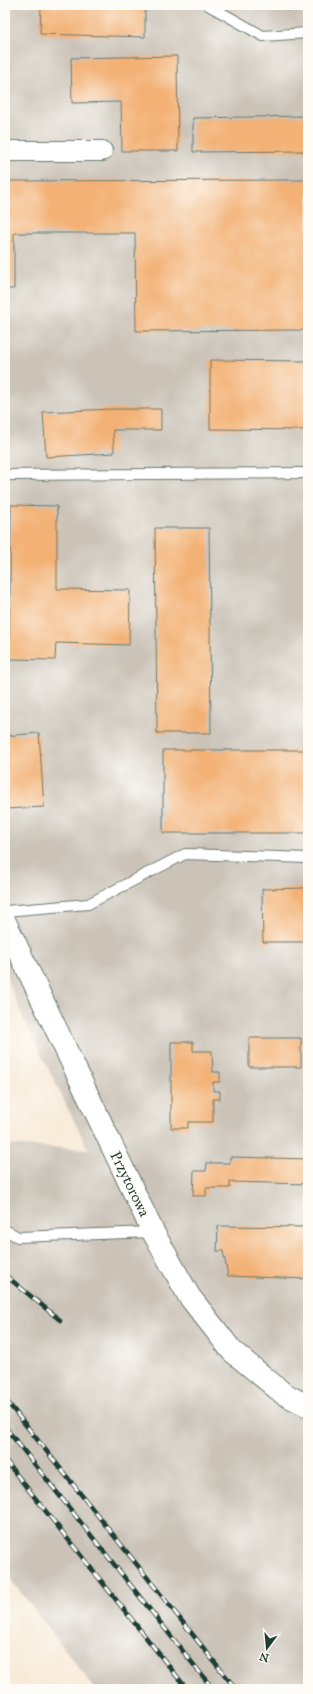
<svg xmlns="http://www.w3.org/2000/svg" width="313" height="1694" font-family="'IM FELL Great Primer',serif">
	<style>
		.industrial { fill: #cbc3b8 }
		.building { fill: #f3b175 }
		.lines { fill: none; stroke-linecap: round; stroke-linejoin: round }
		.service-casing { stroke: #6b796d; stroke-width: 12 }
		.minor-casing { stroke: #6b796d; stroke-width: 22 }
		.tertiary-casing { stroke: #6b796d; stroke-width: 24 }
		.service { stroke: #fff; stroke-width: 10 }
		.minor { stroke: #fff; stroke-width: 20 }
		.tertiary { stroke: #fff; stroke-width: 22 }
		.rail-casing { stroke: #1f3d34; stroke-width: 4.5 }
		.rail { stroke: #fdfcf7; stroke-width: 3; stroke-dasharray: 9; stroke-linecap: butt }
		.labels { text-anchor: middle; stroke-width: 4; stroke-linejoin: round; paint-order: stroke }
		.street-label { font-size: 15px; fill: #1f3d34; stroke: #fdfcf7 }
	</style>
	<rect width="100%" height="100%" fill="#fdfcf7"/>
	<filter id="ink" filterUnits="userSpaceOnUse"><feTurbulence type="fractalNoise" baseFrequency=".025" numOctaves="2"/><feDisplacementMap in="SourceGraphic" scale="8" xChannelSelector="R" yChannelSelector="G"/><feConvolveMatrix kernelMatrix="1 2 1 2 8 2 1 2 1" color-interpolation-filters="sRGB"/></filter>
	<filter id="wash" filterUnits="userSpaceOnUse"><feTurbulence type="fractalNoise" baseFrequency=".012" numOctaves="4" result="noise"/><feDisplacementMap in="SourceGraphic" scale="16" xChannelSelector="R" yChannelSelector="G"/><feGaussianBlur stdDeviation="0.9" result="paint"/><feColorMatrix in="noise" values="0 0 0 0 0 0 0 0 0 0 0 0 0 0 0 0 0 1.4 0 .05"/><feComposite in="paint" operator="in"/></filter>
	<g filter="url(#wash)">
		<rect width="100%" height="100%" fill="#f8e9d6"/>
		<path class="industrial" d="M5 5H308V1689H95L5 1572V1145L88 1149 24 1020 5 974Z"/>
		<g id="blocks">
			<path class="building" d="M41 5H145V37L40 34Z
				M280 5H292L289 11Z
				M177 56 178 151H122L121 102 72 103 71 58Z
				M308 116V151L193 152V118Z
				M308 180V330L136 331 135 233H14V289H5V181Z
				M210 360 308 361V430L210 429Z
				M112 409H161V430H113L114 453 46 457 43 412Z
				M11 505 57 506V589L130 590 129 645 56 643 55 660 9 659Z
				M155 528H209L211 733H157Z
				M39 733 44 807 5 809V736Z
				M163 750H308V833H163Z
				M308 888V942H263L262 889Z
				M249 1038H301V1067H249Z
				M171 1042H193V1051H212L213 1072H220V1082H213V1091H220V1099H213V1122H188V1128H171Z
				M230 1157 308 1159V1184L230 1182V1188H206V1196H193L194 1171H206L207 1163H230Z
				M218 1226 308 1227V1279L228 1276 223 1251H217Z"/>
		</g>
	</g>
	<g filter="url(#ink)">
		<use href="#blocks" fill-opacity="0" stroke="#6b796d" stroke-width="1"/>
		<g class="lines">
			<g class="service-casing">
				<path id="service" d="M208 5 263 36 307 33 308 30
					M5 475 308 473
					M5 911 88 904 185 854 308 858
					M5 1230 18 1237 153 1232"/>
			</g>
			<g class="minor-casing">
				<path id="minor" d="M5 151H102"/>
			</g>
			<g class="tertiary-casing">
				<path id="tertiary" d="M5 922 153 1232 189 1296 232 1351 284 1394 308 1406"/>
			</g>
			<use href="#service" class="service"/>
			<use href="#minor" class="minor"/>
			<use href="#tertiary" class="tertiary"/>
			<g class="rail-casing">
				<path id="rail" d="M5 1275 60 1320
					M5 1399 236 1689
					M5 1427 213 1689
					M5 1460 187 1689"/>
			</g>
			<use href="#rail" class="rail"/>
		</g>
	</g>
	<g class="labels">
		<g class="street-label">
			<text transform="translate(130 1184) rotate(64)" y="5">Przytorowa</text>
		</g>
	</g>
	<rect width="313" height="1694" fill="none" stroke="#fdfcf7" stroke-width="20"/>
	<g transform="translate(267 1648) rotate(196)" stroke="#fdfcf7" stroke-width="3" paint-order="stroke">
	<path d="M0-3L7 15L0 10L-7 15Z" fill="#1f3d34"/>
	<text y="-6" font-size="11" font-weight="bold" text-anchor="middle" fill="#1f3d34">N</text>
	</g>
</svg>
